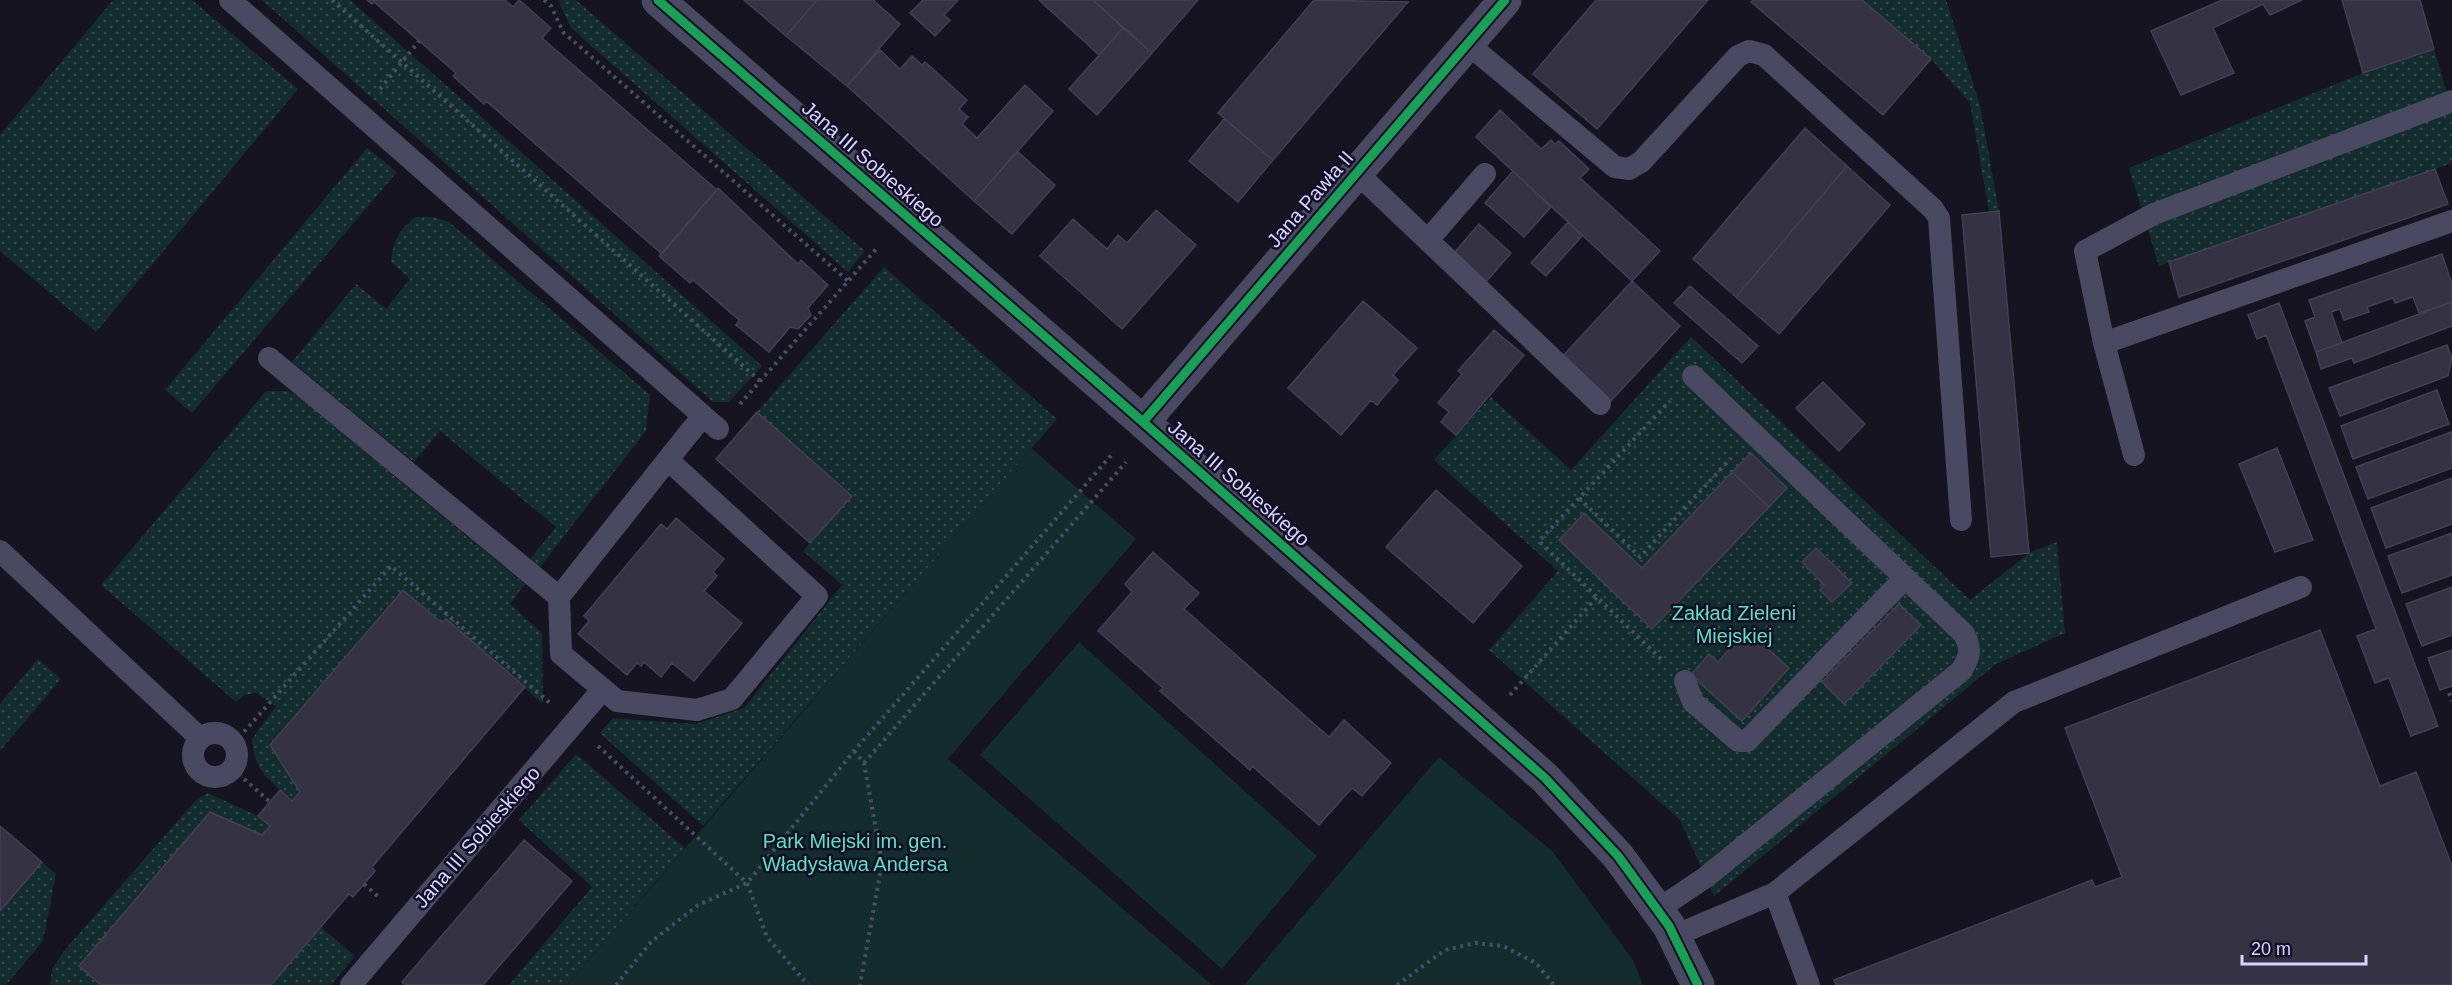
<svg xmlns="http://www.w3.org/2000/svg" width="2452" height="985" font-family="Arial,sans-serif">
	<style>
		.grass { fill: url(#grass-dots) }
		.park { fill: #132c2d }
		.building { fill: #343243; stroke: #433f54; stroke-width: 1.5 }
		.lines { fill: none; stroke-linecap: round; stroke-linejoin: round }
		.path { stroke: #44505f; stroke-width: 4; stroke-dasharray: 3 4.5; stroke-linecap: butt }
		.service { stroke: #4a4962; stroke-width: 22 }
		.minor { stroke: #4a4962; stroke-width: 33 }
		.tertiary { stroke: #4a4962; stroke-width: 33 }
		.cycleway-casing { stroke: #130f26; stroke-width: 13 }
		.cycleway { stroke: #1a9f57; stroke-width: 9 }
		.labels { text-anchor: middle; stroke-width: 5; stroke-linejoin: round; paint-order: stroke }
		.street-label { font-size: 20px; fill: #d9d4ff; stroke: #130f26 }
		.park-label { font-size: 20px; fill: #5fe0c0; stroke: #130f26 }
	</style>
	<defs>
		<pattern id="grass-dots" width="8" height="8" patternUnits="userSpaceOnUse" patternTransform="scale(1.5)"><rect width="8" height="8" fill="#132c2d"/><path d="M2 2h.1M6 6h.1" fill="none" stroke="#354a4c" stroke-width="1.8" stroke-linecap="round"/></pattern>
	</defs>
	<rect width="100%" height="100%" fill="#161421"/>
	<path class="grass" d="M113 0H192L298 89 96 332 0 251V135Z
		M262 0H350L762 366 729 402H713Z
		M558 0H576L865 251 848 272 571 28Z
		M1862 0H1946L1980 105 1999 211 1989 212 1970 103 1931 59Z
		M2434 49 2452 110V163L2159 266 2129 168 2363 73Z
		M367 148 397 172 192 413 165 390Z
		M416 217H433L449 222 650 395 646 431 539 568 530 559 556 527 440 431 414 462 292 362 356 284 386 309 410 279 391 262C393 241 399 229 416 217Z
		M884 267 1057 419 703 826 600 733 613 718 696 724 744 708 842 585 803 551 852 495 757 412Z
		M1691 337 1970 600 2029 553 2057 542 2065 633 1996 664 1714 896 1680 820 1489 650 1558 571 1434 460 1491 397 1571 470Z
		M266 391H288L304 397 395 477 525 584 510 604 542 633 543 704 446 619 442 623 403 590 271 745 300 792 292 801C269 779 255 773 252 739L276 706 256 693 244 695 236 702 101 585Z
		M38 659 61 679 0 751V704Z
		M576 754 685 848 567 985H509L592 887 519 820Z
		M208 793 258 816 270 826 262 835 210 812 79 966 101 985H50L52 969 64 951 197 799Z
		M42 862 56 874 43 941 6 985H0V911Z
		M321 927 355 956 331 985H271Z"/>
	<path class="park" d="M1031 448 1136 539 948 759 1212 985H567Z
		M1079 642 1317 856 1222 969 980 755Z
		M1439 757 1552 851 1633 960 1643 985H1244Z"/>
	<path class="building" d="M367 0H505L513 7 519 0 551 28 542 38 717 190 662 254 486 101 484 104 453 76 456 73 374 2 372 4Z
		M744 0H817L786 36Z
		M817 0H873L900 24 847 86 786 36Z
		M923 0H958L944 15 950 20 935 36 910 13Z
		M1039 0H1093L1123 28 1099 55Z
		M1093 0H1198L1152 53Z
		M1314 0 1408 2 1273 160 1218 113Z
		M1596 0H1708L1597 129 1533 74Z
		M1753 0H1862L1931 59 1883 115 1751 2Z
		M2222 0H2302L2270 15 2263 4 2213 28 2234 73 2181 95 2151 31Z
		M2342 0H2420L2434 49 2363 73Z
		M1123 28 1152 53 1097 115 1069 89Z
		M880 50 900 69 912 56 922 65 925 62 967 100 959 109 968 117 962 124 977 138 1025 85 1053 111 974 201 847 86Z
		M1500 110 1541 149 1551 140 1555 144 1559 141 1589 169 1580 178 1660 251 1632 281 1476 137Z
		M1224 119 1273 160 1238 202 1189 161Z
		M1805 128 1847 166 1736 297 1693 259Z
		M1017 151 1055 185 1012 234 974 201Z
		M1847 166 1890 205 1779 334 1736 297Z
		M2435 169 2448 204 2179 297 2169 262Z
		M1513 171 1551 207 1524 237 1485 203Z
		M718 188 798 264 801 260 828 285 808 308 811 315 798 329 790 327 769 352 736 325 739 320 693 280 690 283 659 256Z
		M1156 210 1196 245 1122 329 1040 256 1073 219 1107 249 1118 235 1127 243Z
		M1999 211 2029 553 1991 557 1962 215Z
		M1568 222 1582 236 1546 276 1531 263Z
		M1479 224 1511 253 1485 283 1453 254Z
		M2442 254 2452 284V302L2419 313 2413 297 2395 303 2393 298 2367 307 2369 312 2344 320 2340 309 2331 312 2342 343 2316 352 2305 321 2315 317 2309 300Z
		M1632 281 1680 326 1610 402 1562 357Z
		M1690 286 1758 346 1742 363 1674 303Z
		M1363 301 1417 348 1393 375 1398 380 1377 405 1371 400 1341 435 1288 388Z
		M2452 302V326L2354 363 2352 358 2321 369 2316 352Z
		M2279 303 2438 726 2411 736 2389 678 2375 683 2357 636 2376 629 2266 335 2257 339 2248 315Z
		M1494 330 1524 355 1456 435 1441 422 1449 412 1438 403 1462 374 1458 371Z
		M2447 345 2452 358 2448 376 2340 416 2329 388Z
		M1823 382 1865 424 1839 451 1796 408Z
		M2437 390 2449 424 2353 459 2341 426Z
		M757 412 852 496 810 543 716 459Z
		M2451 432 2452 468 2368 499 2356 467Z
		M2277 448 2313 540 2275 552 2239 464Z
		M1751 453 1787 488 1769 507 1732 472Z
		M1732 472 1769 507 1652 629 1559 540 1584 513 1642 568Z
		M2452 478V524L2386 548 2371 508Z
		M1436 490 1522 566 1473 623 1386 547Z
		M676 518 724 559 713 572 717 576 704 591 742 623 694 681 672 663 661 677 644 662 641 666 637 663 627 675 578 634 589 621 584 616 661 524 667 529Z
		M2452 533V575L2402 593 2388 556Z
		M1816 548 1852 583 1832 602 1820 590 1824 585 1802 562Z
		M1153 552 1199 593 1184 609 1329 737 1344 720 1391 763 1362 796 1352 788 1319 825 1252 766 1250 770 1160 691 1163 688 1098 631 1132 592 1125 584Z
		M2452 587V635L2422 646 2406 604Z
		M403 590 442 623 446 619 525 687 372 867 375 871 353 897 349 894 271 985H101L79 966 210 812 262 835 270 826 258 816 280 790 292 801 300 792 270 745Z
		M1899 604 1921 625 1844 704 1822 682Z
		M1747 630 1789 668 1742 721 1691 675 1709 654 1718 662Z
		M2320 630 2380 786 2416 772 2452 866V985H1836L1834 980 2092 880 2095 887 2122 877 2065 728Z
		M2452 650V686L2440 690 2428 658Z
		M0 826 42 862 0 911Z
		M524 840 572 881 483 985H405L402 982Z"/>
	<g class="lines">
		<path class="path" d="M332 0 760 381
			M544 0 551 6 563 32 848 281
			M380 89 419 41
			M740 404 878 247
			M1579 498 1640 557 1731 458
			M1661 659 1539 541 1670 401
			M2449 693 2452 701
			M1510 695 1597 597
			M234 743 391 566 550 703
			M598 746 747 883 767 937 808 985
			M854 751 864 763 882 863 860 985
			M864 763 1126 462
			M233 769 270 802
			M364 884 381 899
			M616 985 651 942 698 905 747 883 854 751 1114 452
			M1397 985 1445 950 1475 943 1503 946 1536 963 1554 985"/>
		<path class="service" d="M230 0 718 429
			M1468 44 1615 167 1629 169 1641 162 1738 56 1749 51 1764 55 1933 209 1939 218 1961 520
			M1357 173 1600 404
			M1428 240 1485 174
			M2104 343 2452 221
			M269 358 559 597
			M2134 455 2104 343 2085 251 2154 214 2452 101
			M668 460 817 596 732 699 697 710 617 701 561 654 559 597 685 438 703 416
			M0 551 200 738
			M1685 681 1693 702 1738 741H1747L1905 578
			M193 755a22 22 0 1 1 44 0a22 22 0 1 1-44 0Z
			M1775 893 2014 702 2301 587
			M1657 910 1706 877 1961 671C1970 657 1972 649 1964 634L1693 376
			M1674 936 1775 893 1809 985
			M351 985 603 689"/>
		<path class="minor" d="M1143 422 1505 0"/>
		<path class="tertiary" d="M658 0 1143 422 1545 778 1618 856 1669 926 1698 985"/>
		<g class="cycleway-casing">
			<path id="cycleway" d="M658 0 1143 422 1545 778 1618 856 1669 926 1698 985
				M1143 422 1505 0"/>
		</g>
		<use href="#cycleway" class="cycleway"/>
	</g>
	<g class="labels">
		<g class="street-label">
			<text transform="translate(873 164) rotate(41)" y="7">Jana III Sobieskiego</text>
			<text transform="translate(1310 199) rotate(-49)" y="7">Jana Pawła II</text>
			<text transform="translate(1239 483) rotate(41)" y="7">Jana III Sobieskiego</text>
			<text transform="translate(477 837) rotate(-49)" y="7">Jana III Sobieskiego</text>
		</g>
		<g class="park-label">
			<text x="1734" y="620">Zakład Zieleni<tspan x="1734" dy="23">Miejskiej</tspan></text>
			<text x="855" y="848">Park Miejski im. gen.<tspan x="855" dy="23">Władysława Andersa</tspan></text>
		</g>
	</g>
	<path d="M2242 955v9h124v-9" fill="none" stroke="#d9d4ff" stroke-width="3"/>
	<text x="2251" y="955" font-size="18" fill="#d9d4ff" stroke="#130f26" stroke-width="4.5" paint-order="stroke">20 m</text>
</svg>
